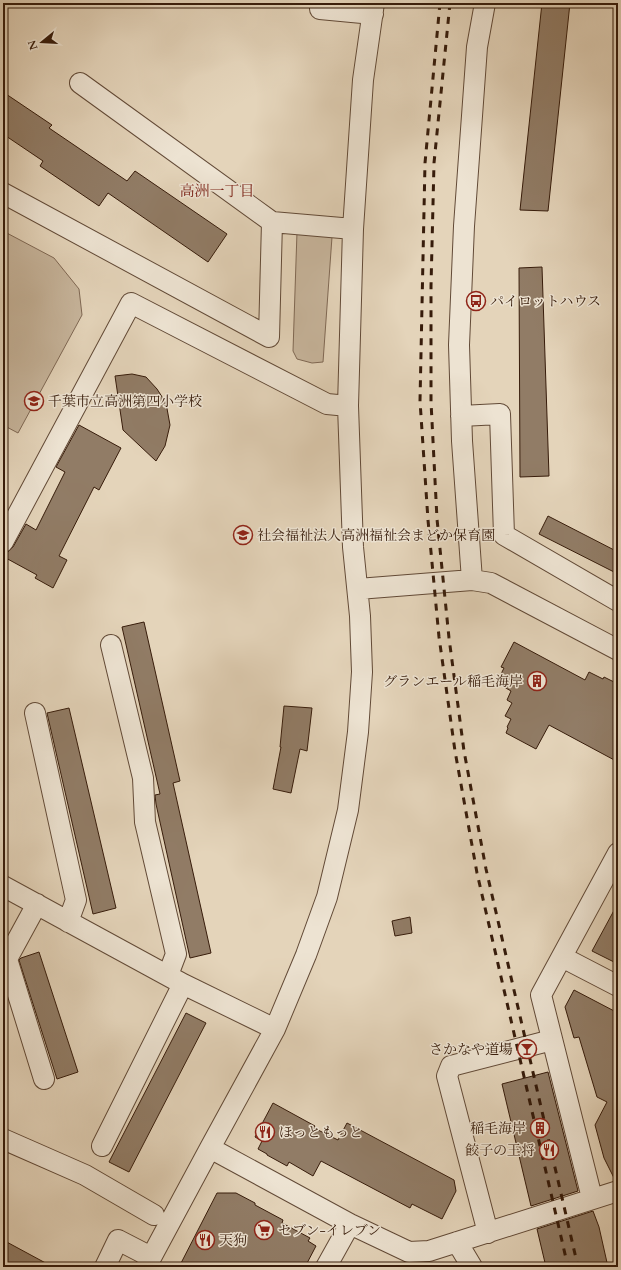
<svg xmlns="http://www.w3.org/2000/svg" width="621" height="1270" font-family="Cardo,'Noto Serif JP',serif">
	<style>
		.green { fill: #c7b59c; stroke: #7f6854 }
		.building { fill: #917c66; stroke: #371c0b }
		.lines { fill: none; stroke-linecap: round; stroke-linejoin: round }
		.minor-casing { stroke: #624a37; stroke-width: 22 }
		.minor { stroke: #ede3d2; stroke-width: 20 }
		.rail { stroke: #371c0b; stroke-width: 3; stroke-dasharray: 7 7; stroke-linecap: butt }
		.labels { text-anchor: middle; stroke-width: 3; stroke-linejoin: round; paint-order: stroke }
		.poi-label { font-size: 14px; fill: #371c0b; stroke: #ede3d2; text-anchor: start }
		.neighbourhood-label { font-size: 15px; fill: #7a1f14; stroke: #ede3d2 }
	</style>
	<rect width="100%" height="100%" fill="#e4d4ba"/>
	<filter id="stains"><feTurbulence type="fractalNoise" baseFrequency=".005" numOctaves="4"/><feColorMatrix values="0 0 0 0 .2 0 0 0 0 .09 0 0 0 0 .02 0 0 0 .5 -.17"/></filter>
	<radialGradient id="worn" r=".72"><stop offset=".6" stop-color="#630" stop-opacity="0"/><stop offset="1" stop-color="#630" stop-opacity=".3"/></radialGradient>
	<path class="green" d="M3 231 54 258 79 289 82 315 18 433 3 425Z
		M297 232 332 237 323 362 312 363 297 359 293 351Z"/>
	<path class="building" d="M542 3H570L548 211 520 210Z
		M3 92 52 125 49 128 127 181 135 171 227 234 208 262 108 193 99 206 40 166 43 161 3 134Z
		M542 267 549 476 520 477 519 268Z
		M132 374 146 377 157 389 166 403 170 425 165 446 156 461 123 430 115 376Z
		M79 425 121 448 99 490 94 487 59 556 67 560 53 588 35 578 37 575 4 557 7 553 13 547 26 524 36 530 65 472 56 467Z
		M548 516 618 552V574L539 534Z
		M144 622 180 781 173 783 211 953 190 958 156 804 155 795 160 794 122 627Z
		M514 642 585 680 589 672 603 679 604 677 618 684V762L549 725 536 749 506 733 508 728 507 727 511 719 505 716 512 703 507 700 511 691 499 684 503 678 500 676 504 668 501 667Z
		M284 706 312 708 307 751 300 749 291 793 273 789 281 747H280Z
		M69 708 116 908 93 914 47 713Z
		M618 903V964L592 951Z
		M410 917 412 933 395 936 392 921Z
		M39 952 78 1072 57 1079 19 960 21 958Z
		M574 990 618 1013V1180H615L604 1158 595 1125 607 1102 597 1097 579 1037 574 1038 565 1007Z
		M186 1013 206 1023 129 1172 109 1162Z
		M548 1072 578 1191 531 1206 502 1084Z
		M273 1103 315 1126 314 1128 338 1140 347 1123 454 1180 456 1191 442 1219 412 1204 410 1208 321 1161 313 1176 289 1162 287 1166 267 1155V1154L258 1149 262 1141 255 1137Z
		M217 1193H236L255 1203V1205L283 1220 282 1223 310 1238 308 1241 316 1246 305 1267H179Z
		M593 1211 599 1227 608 1267H546L537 1229Z
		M3 1240 53 1267H3Z"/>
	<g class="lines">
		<g class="minor-casing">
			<path id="minor" d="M320 9 373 14
				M80 83 272 222
				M3 193 269 337 272 222 353 229
				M461 416 500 414 504 535 618 601
				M3 542 131 303 327 404 348 406
				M472 580 462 441 459 345 464 226 477 47 485 3
				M358 589 472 580 491 583 618 650
				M111 645 143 778 145 822 176 954 168 975
				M35 713 76 900 68 922
				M3 886 183 984 275 1029
				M37 904 7 959 44 1079
				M562 957 618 986
				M3 1139 85 1175 154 1215
				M102 1146 183 984
				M210 1148 350 1224 409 1252 429 1251 618 1191
				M592 1198 541 995 618 853
				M488 1233 447 1076 451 1066 552 1040
				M457 1242 472 1267
				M105 1267 118 1240 151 1257
				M146 1267 210 1148 275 1029 306 955 327 897 348 810 358 732 362 672 360 616 353 547 348 406 353 229 363 80 374 3
				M326 1267 350 1224"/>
		</g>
		<use href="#minor" class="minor"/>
		<path class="rail" d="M440 3 425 163 420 401 428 520 439 637 455 751 477 873 568 1267
			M450 3 434 163 431 286V402L437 519 449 638 464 751 486 869 578 1267"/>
	</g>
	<defs>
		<g id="bus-ring" transform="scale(1)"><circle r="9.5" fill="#ede3d2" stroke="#8f2418" stroke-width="1.5"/><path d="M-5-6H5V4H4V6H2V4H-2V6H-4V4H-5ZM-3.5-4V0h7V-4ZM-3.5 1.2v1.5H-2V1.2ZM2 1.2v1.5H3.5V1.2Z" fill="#8f2418"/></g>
		<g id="school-ring" transform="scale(1)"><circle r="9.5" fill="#ede3d2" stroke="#8f2418" stroke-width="1.5"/><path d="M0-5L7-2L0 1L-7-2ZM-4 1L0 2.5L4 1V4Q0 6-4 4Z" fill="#8f2418"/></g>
		<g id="building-ring" transform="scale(1)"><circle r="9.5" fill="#ede3d2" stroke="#8f2418" stroke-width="1.5"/><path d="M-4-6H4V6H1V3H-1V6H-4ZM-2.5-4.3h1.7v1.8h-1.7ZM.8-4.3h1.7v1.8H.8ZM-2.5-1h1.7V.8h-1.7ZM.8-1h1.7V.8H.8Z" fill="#8f2418"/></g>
		<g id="bar-ring" transform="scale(1)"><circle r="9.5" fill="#ede3d2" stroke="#8f2418" stroke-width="1.5"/><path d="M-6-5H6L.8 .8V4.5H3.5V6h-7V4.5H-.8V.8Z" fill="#8f2418"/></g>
		<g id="restaurant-ring" transform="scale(1)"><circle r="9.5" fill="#ede3d2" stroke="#8f2418" stroke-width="1.5"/><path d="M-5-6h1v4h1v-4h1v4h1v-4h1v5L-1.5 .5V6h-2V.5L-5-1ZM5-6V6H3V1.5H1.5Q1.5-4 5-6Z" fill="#8f2418"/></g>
		<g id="supermarket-ring" transform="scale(1)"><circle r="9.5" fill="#ede3d2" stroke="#8f2418" stroke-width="1.5"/><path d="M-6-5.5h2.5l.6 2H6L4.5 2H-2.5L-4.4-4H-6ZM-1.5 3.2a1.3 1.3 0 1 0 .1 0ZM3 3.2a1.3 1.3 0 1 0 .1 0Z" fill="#8f2418"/></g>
	</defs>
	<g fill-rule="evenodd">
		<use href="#bus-ring" x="476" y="301"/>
		<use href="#school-ring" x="34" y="401"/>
		<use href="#school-ring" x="243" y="535"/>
		<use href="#building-ring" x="537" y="681"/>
		<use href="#bar-ring" x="527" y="1049"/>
		<use href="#building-ring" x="540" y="1128"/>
		<use href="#restaurant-ring" x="265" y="1132"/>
		<use href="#restaurant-ring" x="549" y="1150"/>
		<use href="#supermarket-ring" x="264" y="1230"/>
		<use href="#restaurant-ring" x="205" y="1240"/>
	</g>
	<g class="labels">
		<g class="poi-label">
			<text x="490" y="306">パイロットハウス</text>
			<text x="48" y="406">千葉市立高洲第四小学校</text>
			<text x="257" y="540">社会福祉法人高洲福祉会まどか保育園</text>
			<text x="523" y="686" text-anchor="end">グランエール稲毛海岸</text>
			<text x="513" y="1054" text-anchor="end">さかなや道場</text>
			<text x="526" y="1133" text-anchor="end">稲毛海岸</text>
			<text x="279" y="1137">ほっともっと</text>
			<text x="535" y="1155" text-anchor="end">餃子の王将</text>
			<text x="278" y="1235">セブン-イレブン</text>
			<text x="219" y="1245">天狗</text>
		</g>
		<g class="neighbourhood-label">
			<text x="217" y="196">高洲一丁目</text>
		</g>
	</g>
	<rect width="621" height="1270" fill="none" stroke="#e4d4ba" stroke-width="16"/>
	<rect x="4" y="4" width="613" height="1262" fill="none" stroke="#371c0b" stroke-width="2"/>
	<rect x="8" y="8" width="605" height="1254" fill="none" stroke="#371c0b"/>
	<g transform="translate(42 42) rotate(252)" stroke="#ede3d2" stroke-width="3" paint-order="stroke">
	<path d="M0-3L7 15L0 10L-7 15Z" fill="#371c0b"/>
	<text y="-6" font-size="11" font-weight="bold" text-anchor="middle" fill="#371c0b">N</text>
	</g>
	<rect width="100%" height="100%" filter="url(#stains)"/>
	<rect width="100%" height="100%" fill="url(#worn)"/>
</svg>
